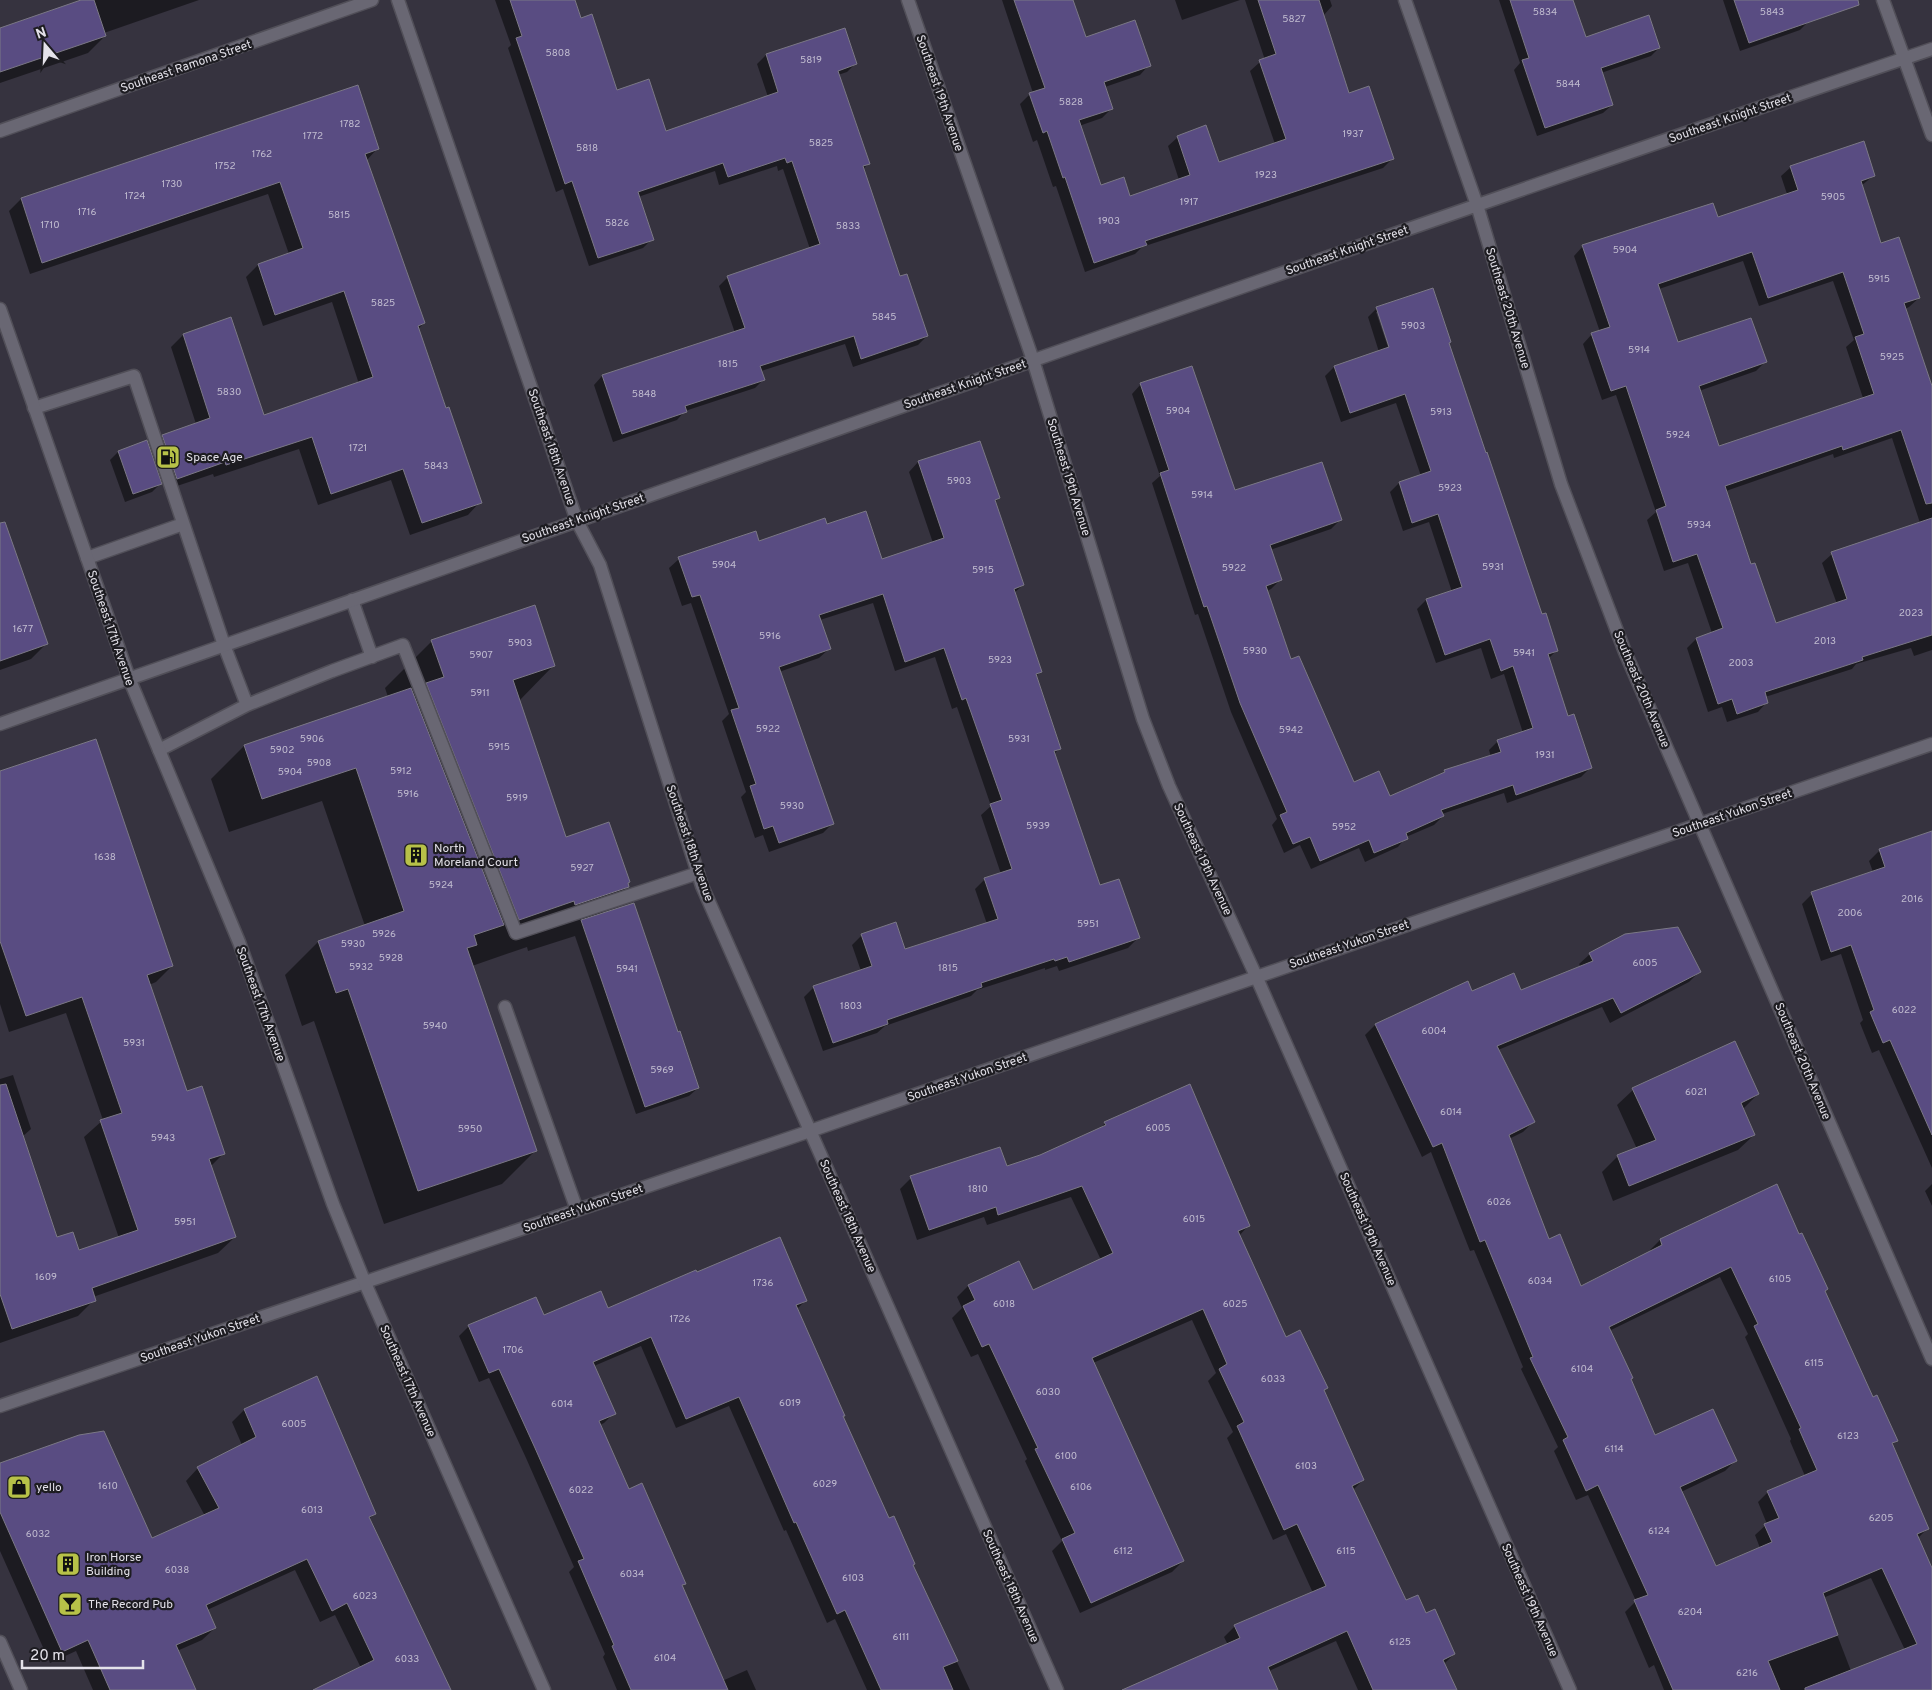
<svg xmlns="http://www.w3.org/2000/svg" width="1932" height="1690" font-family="Overpass,sans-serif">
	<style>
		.shadow { fill: #0007; fill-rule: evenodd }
		.building { fill: #594c82; stroke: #7b7885; fill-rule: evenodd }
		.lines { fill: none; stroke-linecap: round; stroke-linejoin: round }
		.service-casing { stroke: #514f58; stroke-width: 15 }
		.minor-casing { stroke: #514f58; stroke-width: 15 }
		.tertiary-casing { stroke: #514f58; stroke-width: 15 }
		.secondary-casing { stroke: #514f58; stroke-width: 15 }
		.service { stroke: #696773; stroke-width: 12 }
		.minor { stroke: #696773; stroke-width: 12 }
		.tertiary { stroke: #696773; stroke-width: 12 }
		.secondary { stroke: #696773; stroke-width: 12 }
		.labels { text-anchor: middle; stroke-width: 4.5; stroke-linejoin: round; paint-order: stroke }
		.number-label { font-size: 10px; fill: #c1bcd0 }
		.street-label { font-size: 12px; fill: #e4e2ea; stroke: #1d1c21 }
		.poi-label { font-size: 12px; fill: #e4e2ea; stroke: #1d1c21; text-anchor: start }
	</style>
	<rect width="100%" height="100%" fill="#36333f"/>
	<path class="shadow" d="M85 0H199L104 33 105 36 88 53 0 83V29Z
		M495 0H573L580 20 617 91 665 133 768 97 757 64 766 55 844 29 856 63 847 72 838 75 868 164 863 169 899 278 927 336 918 345 853 367 845 344 761 371 764 379 755 388 685 411 677 420 613 442 594 385 602 376 735 333 719 286 728 277 810 249 783 169 778 171 777 166 719 185 715 171 638 197 652 239 643 248 589 266 563 189 556 192 508 48 511 45Z
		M1002 0H1071L1085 39 1149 65 1140 75 1105 87 1112 108 1102 118 1079 126 1100 187 1129 197 1179 180 1168 146 1178 137 1218 163 1275 144 1250 71 1260 62 1265 60 1245 0H1330L1332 6 1323 16 1348 95 1392 159 1383 168 1142 247 1135 254 1085 272 1056 186 1053 187 1037 140 1033 142 1020 104 1030 94 1033 93Z
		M1175 0H1240L1182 20Z
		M1499 0H1572L1585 38 1659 48 1651 56 1601 73 1612 105 1603 113 1537 136 1514 70 1520 63Z
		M1723 0H1801L1808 22 1800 30 1740 51Z
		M357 86 378 148 366 161 424 323 418 329 480 502 468 515 410 535 391 480 318 505 299 449 214 477 213 474 165 490 162 482 152 492 125 502 110 460 118 452 146 442 149 450 163 436 196 424 171 347 183 335 263 417 359 384 332 302 263 326 246 277 258 265 289 254 268 194 30 274 9 211 21 199Z
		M1791 167 1873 176 1861 186 1880 244 1919 298 1909 307 1905 309 1932 388V650L1914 656 1911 648 1856 664 1852 669 1765 697 1767 702 1758 712 1727 722 1722 707 1708 712 1687 648 1696 639 1712 633 1688 563 1664 571 1647 520 1656 512 1616 395 1602 400 1583 344 1592 334 1600 332 1574 256 1583 246 1717 219 1787 194 1781 176ZM1743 261 1759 306 1833 281 1854 340 1846 347 1863 398 1718 448 1699 391 1756 371 1765 362 1677 343 1659 289ZM1892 438 1920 523 1832 554 1822 563 1837 604 1775 625 1751 566 1726 491 1833 454 1834 458Z
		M1377 308 1448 344 1541 616 1557 650 1548 659 1568 718 1590 768 1581 777 1507 803 1504 793 1442 814 1443 816 1434 825 1406 837 1398 847 1365 862 1359 848 1311 869 1300 845 1284 853 1272 825 1277 819 1231 712 1198 614 1195 615 1152 483 1160 476 1132 394 1141 384 1235 491 1340 520 1331 529 1270 550 1280 580 1271 589 1267 591 1290 660 1353 784 1389 798 1442 775 1445 771 1491 757 1489 750 1498 741 1523 733 1504 674 1491 679 1481 648 1436 663 1417 609 1426 600 1452 592 1429 522 1403 531 1390 492 1399 483 1421 476 1396 403 1341 422 1325 376 1334 367 1379 352 1368 317ZM1376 312H1379L1392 352 1390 353Z
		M979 442 999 498 995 502 1023 585 1014 593 1040 672 1035 677 1060 748 1054 754 1099 887 1138 938 1128 948 1059 971 1057 966 1045 970V968L977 990 971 996 885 1026 877 1033 823 1051 804 997 814 987 861 971 852 945 862 935 904 951 987 924 975 889 985 879 1001 874 981 815 991 806 957 707 952 709 935 657 895 671 873 603 820 620 829 649 819 658 779 672 832 824 823 833 769 852 763 835 755 838 741 797 746 792 722 721 729 714 691 603 682 606 669 568 679 559 758 543 827 525 882 560 933 543 909 472 918 462Z
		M0 585 46 644 31 659 0 670Z
		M432 641 554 665 519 701 566 838 627 887 599 916 677 1034 698 1088 689 1096 636 1114 575 936 528 951 527 947 472 966 535 1151 502 1184 384 1224 314 1021 302 1026 285 975 318 942 365 926 322 801 229 832 211 779 244 746 388 697 385 688Z
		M0 772 172 966 156 982 149 985 186 1093 224 1153 210 1167 235 1237 218 1253 93 1297 94 1300 78 1316 0 1343V1079L13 1075 31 1129 22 1137 57 1239 78 1252 119 1238 84 1137 103 1120 66 1013 9 1032 0 1004Z
		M1932 832V1168L1879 1050 1872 1053 1860 1023 1863 1020 1841 954 1821 961 1802 904 1812 894 1873 872 1869 861 1880 850Z
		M1590 954 1699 972 1689 982 1610 1023 1602 1007 1498 1050 1533 1122 1523 1132 1509 1139 1548 1240 1580 1287 1651 1252 1650 1250 1660 1240 1798 1236 1827 1289 1824 1292 1872 1398 1896 1441 1891 1445 1927 1529 1918 1538 1932 1571V1690H1664L1654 1665 1649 1668 1625 1612 1636 1601 1588 1495 1576 1500 1554 1451 1558 1447 1521 1369 1523 1367 1474 1250 1470 1251 1431 1152 1422 1157 1365 1035 1375 1025 1472 993 1520 992 1581 967 1579 964ZM1720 1277 1748 1334 1745 1337 1791 1439 1790 1441 1805 1476 1768 1492 1758 1502 1767 1524 1755 1535 1760 1548 1715 1567 1681 1492 1725 1471 1736 1460 1655 1437 1609 1331ZM1871 1578 1905 1650 1851 1671 1823 1598Z
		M1734 1043 1758 1094 1743 1109 1754 1135 1738 1150 1613 1201 1602 1172 1618 1156 1637 1149 1617 1105 1633 1090Z
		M1105 1123 1248 1226 1239 1236 1285 1339 1323 1391 1363 1480 1353 1490 1405 1602 1426 1615 1454 1654 1444 1664 1455 1690H1358L1336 1641 1269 1671 1277 1690H1132L1228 1645 1224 1637 1235 1626 1313 1593 1286 1534 1273 1540 1227 1438 1233 1432 1208 1381 1216 1373 1192 1320 1093 1363 1183 1561 1172 1572 1080 1613 1052 1551 1062 1541 1025 1461 1027 1459 978 1354 971 1357 952 1318 962 1308 957 1297 968 1286 1018 1262 1032 1292 1101 1260 1071 1197 987 1225 984 1217 917 1240 900 1189 911 1178 1006 1168 1041 1156 1100 1129Z
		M1932 1184V1206L1925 1191Z
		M697 1274 806 1300 797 1309 842 1417 888 1520 912 1565 970 1690H867L835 1619 827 1623 786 1530 784 1531 729 1406 676 1428 641 1346 594 1366 614 1413 604 1423 600 1425 628 1491 684 1584 682 1586 722 1681 747 1670 756 1690H617L603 1657 605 1654 569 1572 574 1567 526 1458 489 1378 479 1382 459 1336 469 1326 607 1310Z
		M317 1378 375 1513 369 1519 450 1690H324L361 1668 335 1615 320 1622 295 1570 207 1610 215 1628 202 1640 177 1651 195 1690H93L76 1651 50 1663 0 1551V1465L152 1540 205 1516 186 1481 198 1468 242 1445 232 1422 244 1410Z"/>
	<path class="building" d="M81 0H94L106 36 0 72V28Z
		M510 0H575L581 18 592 14 617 90 649 79 666 131 778 92 766 54 845 28 857 64 838 71 870 164 863 166 900 276 907 274 928 336 861 359 854 336 760 366 765 380 685 406 687 412 622 434 602 375 745 328 727 276 820 244 792 161 787 163 785 158 728 177 723 163 638 192 654 240 598 258 572 181 565 184 537 100 516 38 522 36Z
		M1014 0H1073L1086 37 1135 20 1151 66 1104 82 1113 109 1079 120 1101 185 1124 177 1130 196 1190 175 1177 136 1206 125 1219 162 1286 139 1259 60 1276 54 1258 0H1319L1349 93 1369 86 1394 159 1145 241 1147 245 1094 263 1065 177 1063 178 1047 131 1043 133 1029 93 1045 88Z
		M1510 0H1573L1586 37 1649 15 1660 48 1601 68 1613 105 1545 128 1522 60 1529 58Z
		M1734 0H1858L1859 5 1749 43Z
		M358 85 379 149 365 154 425 323 418 326 446 408 449 407 482 503 422 523 403 469 331 494 312 437 226 465 225 462 177 479 162 435 210 418 183 334 231 317 264 415 373 377 344 291 275 315 258 264 303 248 280 182 42 263 21 198Z
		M1864 141 1875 176 1861 181 1881 243 1899 237 1920 298 1904 303 1932 386V503L1926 504 1901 430 1843 450 1842 446 1725 486 1751 564 1755 563 1776 623 1847 599 1831 552 1932 518V635L1862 657 1863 660 1765 692 1768 703 1737 714 1732 699 1718 704 1696 638 1723 628 1697 554 1673 562 1656 510 1666 506 1626 386 1611 391 1591 333 1610 327 1582 245 1713 203 1718 217 1798 190 1790 166ZM1752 252 1768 298 1843 272 1864 334 1855 337 1874 394 1719 446 1699 386 1767 362 1751 318 1678 342 1658 284Z
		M1433 288 1451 342 1449 343 1486 453 1487 452 1542 614 1546 613 1558 651 1548 654 1568 716 1574 714 1592 768 1516 795 1513 785 1441 810 1444 816 1406 833 1408 839 1374 853 1369 840 1320 861 1310 837 1293 844 1280 815 1287 812 1240 703 1207 606 1204 607 1160 473 1169 470 1140 383 1192 366 1235 490 1322 462 1342 520 1270 545 1282 580 1266 586 1291 659 1299 656 1354 782 1379 771 1390 796 1445 772 1444 770 1501 752 1497 740 1533 728 1513 666 1501 671 1490 639 1445 655 1426 599 1462 587 1438 514 1412 523 1399 482 1431 471 1405 394 1350 413 1334 366 1389 347 1376 307Z
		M147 440 162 484 133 494 118 451Z
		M980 441 1000 498 995 500 1024 585 1014 589 1042 672 1036 674 1061 749 1054 751 1100 885 1119 879 1140 938 1069 962 1067 957 1055 961 1054 959 981 983 982 987 887 1020 888 1024 833 1043 813 986 872 966 861 934 896 922 905 949 998 919 984 878 1012 869 990 804 1002 800 966 698 962 700 944 648 905 662 883 594 819 615 831 649 779 667 834 824 779 843 773 826 764 829 750 786 756 784 731 710 739 708 700 595 692 597 678 557 756 531 759 541 825 518 827 524 866 511 882 559 944 538 918 461Z
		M5 522 48 644 0 661V523Z
		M535 605 555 666 513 680 566 837 609 822 630 882 628 883 629 887 575 905 574 901 519 920 426 683 444 677 431 640Z
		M411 688 504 925 474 935 477 945 467 948 537 1151 418 1191 348 989 336 993 318 941 404 911 356 768 262 799 244 745Z
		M96 739 173 966 147 975 187 1091 202 1086 225 1154 209 1159 236 1237 92 1288 96 1301 12 1329 0 1294V1085L6 1084 57 1237 73 1232 79 1250 138 1230 100 1120 122 1113 82 997 26 1016 0 941V771Z
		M1932 831V1135L1890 1040 1883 1043 1870 1012 1874 1010 1851 945 1831 952 1811 892 1885 867 1879 849Z
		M634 903 678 1032 680 1031 699 1088 645 1107 581 920Z
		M1678 927 1701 972 1621 1013 1613 998 1497 1046 1535 1122 1509 1135 1549 1239 1560 1234 1581 1286 1662 1245 1660 1239 1777 1184 1799 1234 1802 1233 1828 1289 1825 1291 1873 1397 1877 1395 1898 1441 1892 1443 1929 1529 1917 1534 1932 1568V1690H1805V1688L1917 1644 1882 1568 1823 1593 1838 1635 1768 1661 1780 1690H1673L1634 1600 1648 1595 1598 1485 1586 1491 1563 1440 1568 1437 1530 1358 1533 1357 1485 1240 1480 1242 1442 1143 1433 1147 1375 1024 1468 981 1472 991 1514 973 1521 990 1593 961 1589 953 1625 934ZM1731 1267 1758 1324 1754 1326 1801 1428 1799 1429 1817 1470 1767 1491 1779 1518 1764 1524 1772 1542 1716 1566 1680 1487 1737 1461 1713 1409 1655 1435 1631 1379 1633 1378 1609 1327Z
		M1735 1041 1759 1094 1741 1103 1755 1135 1629 1186 1617 1155 1656 1140 1632 1088Z
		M1190 1084 1250 1226 1238 1231 1286 1337 1300 1330 1328 1388 1324 1390 1364 1480 1352 1486 1406 1600 1418 1595 1426 1613 1435 1609 1455 1654 1443 1660 1457 1690H1373L1347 1631 1268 1667 1278 1690H1122L1240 1638 1234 1625 1326 1586 1297 1524 1284 1530 1237 1426 1244 1422 1219 1369 1227 1364 1203 1309 1092 1358 1184 1561 1091 1603 1062 1539 1075 1533 1035 1449 1038 1448 989 1344 982 1347 963 1306 975 1300 968 1285 1019 1261 1033 1290 1113 1253 1082 1186 998 1215 996 1207 929 1230 910 1176 1000 1147 1007 1166 1040 1155 1106 1125 1104 1122Z
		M780 1237 807 1301 796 1305 845 1416H843L889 1518 894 1516 915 1564 913 1565 958 1661 943 1667 953 1690H881L845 1610 837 1614 796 1522 794 1523 739 1397 686 1419 651 1337 593 1362 616 1414 599 1421 629 1489 642 1483 686 1584 682 1585 728 1690H631L612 1646 614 1645 578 1561 584 1559 535 1448 499 1369 489 1373 468 1325 536 1297 544 1315 601 1291 608 1308 696 1270 697 1272Z
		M317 1376 376 1514 369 1517 451 1690H313L374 1660 347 1603 332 1611 307 1559 206 1605 216 1628 176 1645 196 1690H110L88 1640 62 1652 0 1512V1463L79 1435 104 1431 152 1538 219 1508 197 1467 256 1437 244 1409Z"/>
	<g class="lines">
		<g class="service-casing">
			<path id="service" d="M34 408 134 376 224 645 247 705 159 750
				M87 558 183 524
				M352 600 372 657
				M247 705 332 671 403 645 516 933 698 873
				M505 1007 577 1210"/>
		</g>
		<g class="minor-casing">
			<path id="minor" d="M398 0 577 521 600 565 702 886 1057 1690
				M908 0 1033 360 1143 719 1169 786 1256 976 1570 1690
				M1405 0 1477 205 1561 484 1625 652 1932 1359
				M1883 0 1932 135
				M0 131 372 0
				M0 724C644 499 1286 268 1932 49
				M0 1406 810 1131 1932 744"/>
		</g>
		<g class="tertiary-casing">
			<path id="tertiary" d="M0 309 129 678 239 942 333 1204 365 1283 544 1690"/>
		</g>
		<g class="secondary-casing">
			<path id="secondary" d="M0 1642 21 1690"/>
		</g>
		<use href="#service" class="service"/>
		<use href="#minor" class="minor"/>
		<use href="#tertiary" class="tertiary"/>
		<use href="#secondary" class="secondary"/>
	</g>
	<defs>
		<g id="fuel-square" transform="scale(1.25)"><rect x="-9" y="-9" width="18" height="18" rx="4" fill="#b7c148" stroke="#1d1c21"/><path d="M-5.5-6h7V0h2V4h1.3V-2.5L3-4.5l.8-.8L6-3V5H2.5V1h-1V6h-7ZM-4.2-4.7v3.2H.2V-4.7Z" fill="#111"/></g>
		<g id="building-square" transform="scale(1.25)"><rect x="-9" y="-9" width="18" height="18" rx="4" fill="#b7c148" stroke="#1d1c21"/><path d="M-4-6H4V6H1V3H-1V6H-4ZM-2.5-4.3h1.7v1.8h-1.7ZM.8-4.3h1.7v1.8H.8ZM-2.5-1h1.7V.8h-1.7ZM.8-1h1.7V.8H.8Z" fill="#111"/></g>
		<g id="shop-square" transform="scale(1.25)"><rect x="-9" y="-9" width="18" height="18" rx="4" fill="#b7c148" stroke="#1d1c21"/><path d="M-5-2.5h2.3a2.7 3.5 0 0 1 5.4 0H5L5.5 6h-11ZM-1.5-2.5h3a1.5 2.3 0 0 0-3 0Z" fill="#111"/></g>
		<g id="bar-square" transform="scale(1.25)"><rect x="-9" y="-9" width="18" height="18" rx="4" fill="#b7c148" stroke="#1d1c21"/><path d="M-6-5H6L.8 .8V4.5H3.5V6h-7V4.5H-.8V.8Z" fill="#111"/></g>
	</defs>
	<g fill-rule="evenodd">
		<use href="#fuel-square" x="168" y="457"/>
		<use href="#building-square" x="416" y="855"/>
		<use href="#shop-square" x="19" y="1487"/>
		<use href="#building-square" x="68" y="1564"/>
		<use href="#bar-square" x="70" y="1604"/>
	</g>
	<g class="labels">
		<g class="number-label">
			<text x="1545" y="15">5834</text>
			<text x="1772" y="15">5843</text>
			<text x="1294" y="22">5827</text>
			<text x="558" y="56">5808</text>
			<text x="811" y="63">5819</text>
			<text x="1568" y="87">5844</text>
			<text x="1071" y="105">5828</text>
			<text x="350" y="127">1782</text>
			<text x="1353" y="137">1937</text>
			<text x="313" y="139">1772</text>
			<text x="821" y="146">5825</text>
			<text x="587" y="151">5818</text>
			<text x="262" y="157">1762</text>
			<text x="225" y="169">1752</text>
			<text x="1266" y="178">1923</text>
			<text x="172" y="187">1730</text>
			<text x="135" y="199">1724</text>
			<text x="1833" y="200">5905</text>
			<text x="1189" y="205">1917</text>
			<text x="87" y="215">1716</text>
			<text x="339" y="218">5815</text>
			<text x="1109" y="224">1903</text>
			<text x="617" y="226">5826</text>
			<text x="50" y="228">1710</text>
			<text x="848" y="229">5833</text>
			<text x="1625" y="253">5904</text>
			<text x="1879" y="282">5915</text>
			<text x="383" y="306">5825</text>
			<text x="884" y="320">5845</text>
			<text x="1413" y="329">5903</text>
			<text x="1639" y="353">5914</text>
			<text x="1892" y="360">5925</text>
			<text x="728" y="367">1815</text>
			<text x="229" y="395">5830</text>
			<text x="644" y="397">5848</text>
			<text x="1178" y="414">5904</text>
			<text x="1441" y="415">5913</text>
			<text x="1678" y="438">5924</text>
			<text x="358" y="451">1721</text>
			<text x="436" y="469">5843</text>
			<text x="959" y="484">5903</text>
			<text x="1450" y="491">5923</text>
			<text x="1202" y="498">5914</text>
			<text x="1699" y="528">5934</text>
			<text x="724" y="568">5904</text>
			<text x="1493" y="570">5931</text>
			<text x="1234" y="571">5922</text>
			<text x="983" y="573">5915</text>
			<text x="1911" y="616">2023</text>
			<text x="23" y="632">1677</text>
			<text x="770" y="639">5916</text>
			<text x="1825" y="644">2013</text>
			<text x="520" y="646">5903</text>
			<text x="1255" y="654">5930</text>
			<text x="1524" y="656">5941</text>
			<text x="481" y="658">5907</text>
			<text x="1000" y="663">5923</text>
			<text x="1741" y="666">2003</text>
			<text x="480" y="696">5911</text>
			<text x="768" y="732">5922</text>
			<text x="1291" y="733">5942</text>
			<text x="312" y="742">5906</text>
			<text x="1019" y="742">5931</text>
			<text x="499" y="750">5915</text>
			<text x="282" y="753">5902</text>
			<text x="1545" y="758">1931</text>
			<text x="319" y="766">5908</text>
			<text x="401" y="774">5912</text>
			<text x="290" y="775">5904</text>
			<text x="408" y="797">5916</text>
			<text x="517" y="801">5919</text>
			<text x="792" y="809">5930</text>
			<text x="1038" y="829">5939</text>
			<text x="1344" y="830">5952</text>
			<text x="105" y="860">1638</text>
			<text x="582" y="871">5927</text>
			<text x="441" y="888">5924</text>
			<text x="1912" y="902">2016</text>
			<text x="1850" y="916">2006</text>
			<text x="1088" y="927">5951</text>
			<text x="384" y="937">5926</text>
			<text x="353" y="947">5930</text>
			<text x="391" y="961">5928</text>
			<text x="1645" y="966">6005</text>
			<text x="361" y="970">5932</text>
			<text x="948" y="971">1815</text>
			<text x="627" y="972">5941</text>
			<text x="851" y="1009">1803</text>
			<text x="1904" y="1013">6022</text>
			<text x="435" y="1029">5940</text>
			<text x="1434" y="1034">6004</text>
			<text x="134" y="1046">5931</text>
			<text x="662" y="1073">5969</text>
			<text x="1696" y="1095">6021</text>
			<text x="1451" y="1115">6014</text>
			<text x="1158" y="1131">6005</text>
			<text x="470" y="1132">5950</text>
			<text x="163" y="1141">5943</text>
			<text x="978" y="1192">1810</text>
			<text x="1499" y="1205">6026</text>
			<text x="1194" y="1222">6015</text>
			<text x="185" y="1225">5951</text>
			<text x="46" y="1280">1609</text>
			<text x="1780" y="1282">6105</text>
			<text x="1540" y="1284">6034</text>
			<text x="763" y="1286">1736</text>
			<text x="1004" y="1307">6018</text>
			<text x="1235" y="1307">6025</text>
			<text x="680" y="1322">1726</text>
			<text x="513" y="1353">1706</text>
			<text x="1814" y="1366">6115</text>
			<text x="1582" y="1372">6104</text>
			<text x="1273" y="1382">6033</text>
			<text x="1048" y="1395">6030</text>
			<text x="790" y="1406">6019</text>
			<text x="562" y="1407">6014</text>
			<text x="294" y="1427">6005</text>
			<text x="1848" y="1439">6123</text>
			<text x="1614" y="1452">6114</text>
			<text x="1066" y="1459">6100</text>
			<text x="1306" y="1469">6103</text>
			<text x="825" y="1487">6029</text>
			<text x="108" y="1489">1610</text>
			<text x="1081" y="1490">6106</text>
			<text x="581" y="1493">6022</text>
			<text x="312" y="1513">6013</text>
			<text x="1881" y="1521">6205</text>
			<text x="1659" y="1534">6124</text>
			<text x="38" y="1537">6032</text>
			<text x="1123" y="1554">6112</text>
			<text x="1346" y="1554">6115</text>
			<text x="177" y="1573">6038</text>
			<text x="632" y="1577">6034</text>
			<text x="853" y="1581">6103</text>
			<text x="365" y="1599">6023</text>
			<text x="1690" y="1615">6204</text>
			<text x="901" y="1640">6111</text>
			<text x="1400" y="1645">6125</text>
			<text x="665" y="1661">6104</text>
			<text x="407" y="1662">6033</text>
			<text x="1747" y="1676">6216</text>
		</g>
		<g class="street-label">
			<text transform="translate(186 66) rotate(-19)" y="4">Southeast Ramona Street</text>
			<text transform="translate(940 93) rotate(71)" y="4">Southeast 19th Avenue</text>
			<text transform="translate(1730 118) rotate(-19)" y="4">Southeast Knight Street</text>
			<text transform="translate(1347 250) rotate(-19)" y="4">Southeast Knight Street</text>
			<text transform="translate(1508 308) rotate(73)" y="4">Southeast 20th Avenue</text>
			<text transform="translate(965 384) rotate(-19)" y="4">Southeast Knight Street</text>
			<text transform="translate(552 447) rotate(71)" y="4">Southeast 18th Avenue</text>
			<text transform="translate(1069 477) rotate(73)" y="4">Southeast 19th Avenue</text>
			<text transform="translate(583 518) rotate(-19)" y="4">Southeast Knight Street</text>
			<text transform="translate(111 628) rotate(71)" y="4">Southeast 17th Avenue</text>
			<text transform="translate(1642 689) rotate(67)" y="4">Southeast 20th Avenue</text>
			<text transform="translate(1732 813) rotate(-19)" y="4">Southeast Yukon Street</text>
			<text transform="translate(690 843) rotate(71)" y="4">Southeast 18th Avenue</text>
			<text transform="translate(1203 859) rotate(65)" y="4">Southeast 19th Avenue</text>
			<text transform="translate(1349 944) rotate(-19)" y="4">Southeast Yukon Street</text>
			<text transform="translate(261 1004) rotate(70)" y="4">Southeast 17th Avenue</text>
			<text transform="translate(1803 1061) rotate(67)" y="4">Southeast 20th Avenue</text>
			<text transform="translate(967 1077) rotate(-19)" y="4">Southeast Yukon Street</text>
			<text transform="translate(583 1208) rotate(-19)" y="4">Southeast Yukon Street</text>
			<text transform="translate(848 1216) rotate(66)" y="4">Southeast 18th Avenue</text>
			<text transform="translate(1368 1229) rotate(66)" y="4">Southeast 19th Avenue</text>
			<text transform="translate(200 1338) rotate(-19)" y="4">Southeast Yukon Street</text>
			<text transform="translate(408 1381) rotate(66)" y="4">Southeast 17th Avenue</text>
			<text transform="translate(1011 1586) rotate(66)" y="4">Southeast 18th Avenue</text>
			<text transform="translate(1530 1600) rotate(66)" y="4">Southeast 19th Avenue</text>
		</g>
		<g class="poi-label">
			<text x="186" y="461">Space Age</text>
			<text x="434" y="852">North<tspan x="434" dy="14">Moreland Court</tspan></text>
			<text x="36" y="1491">yello</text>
			<text x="86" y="1561">Iron Horse<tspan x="86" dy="14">Building</tspan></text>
			<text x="88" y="1608">The Record Pub</text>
		</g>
	</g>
	<g transform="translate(45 45) rotate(341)" stroke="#1d1c21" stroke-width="4" paint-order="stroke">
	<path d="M0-4L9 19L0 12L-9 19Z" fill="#e4e2ea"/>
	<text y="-8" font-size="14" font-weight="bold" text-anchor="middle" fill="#e4e2ea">N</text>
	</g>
	<path d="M22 1660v8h121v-8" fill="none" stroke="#e4e2ea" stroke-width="2.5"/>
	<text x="30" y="1660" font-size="15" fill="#e4e2ea" stroke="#1d1c21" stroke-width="4" paint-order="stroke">20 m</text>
</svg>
